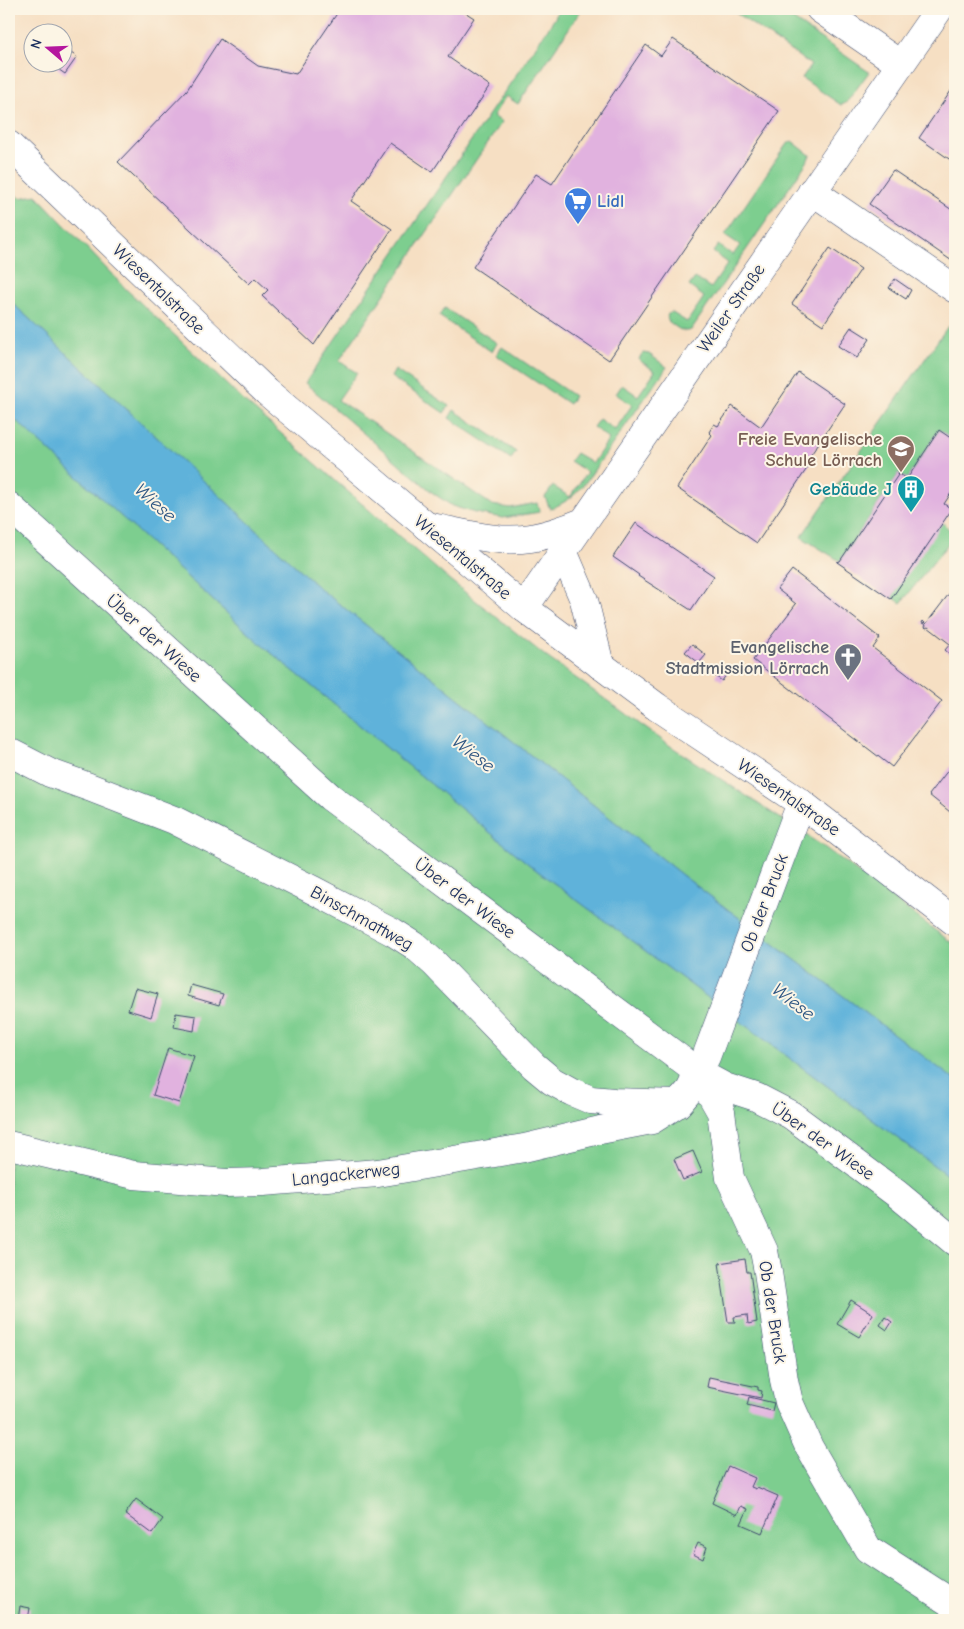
<svg xmlns="http://www.w3.org/2000/svg" width="964" height="1629" font-family="'Comic Neue',sans-serif">
	<style>
		.green { fill: #7dce8f; stroke: #4c7e76 }
		.water { fill: #5eb2da; stroke: #3c709c }
		.building { fill: #e1b2df }
		.lines { fill: none; stroke-linecap: round; stroke-linejoin: round }
		.minor-casing { stroke: #3c496d; stroke-width: 29 }
		.major-casing { stroke: #3c496d; stroke-width: 29 }
		.minor { stroke: #fff; stroke-width: 28 }
		.major { stroke: #fff; stroke-width: 28 }
		.labels { text-anchor: middle; stroke-width: 4; stroke-linejoin: round; paint-order: stroke }
		.shop-label { font-size: 18px; font-weight: bold; fill: #366cbe; stroke: #fcf5e5; text-anchor: start }
		.street-label { font-size: 18px; fill: #1b2f5e; stroke: #fcf5e5 }
		.education-label { font-size: 18px; font-weight: bold; fill: #785e54; stroke: #fcf5e5; text-anchor: end }
		.culture-label { font-size: 18px; font-weight: bold; fill: #0d838f; stroke: #fcf5e5; text-anchor: end }
		.worship-label { font-size: 18px; font-weight: bold; fill: #5b616d; stroke: #fcf5e5; text-anchor: end }
		.water-label { font-size: 19px; font-style: italic; fill: #2f5683; stroke: #fcf5e5 }
	</style>
	<rect width="100%" height="100%" fill="#fcf5e5"/>
	<filter id="ink" filterUnits="userSpaceOnUse"><feTurbulence type="fractalNoise" baseFrequency=".02" numOctaves="2"/><feDisplacementMap in="SourceGraphic" scale="10" xChannelSelector="R" yChannelSelector="G"/><feConvolveMatrix kernelMatrix="1 2 1 2 8 2 1 2 1" color-interpolation-filters="sRGB"/></filter>
	<filter id="wash" filterUnits="userSpaceOnUse"><feTurbulence type="fractalNoise" baseFrequency=".0096" numOctaves="4" result="noise"/><feDisplacementMap in="SourceGraphic" scale="20" xChannelSelector="R" yChannelSelector="G"/><feGaussianBlur stdDeviation="1.12" result="paint"/><feColorMatrix in="noise" values="0 0 0 0 0 0 0 0 0 0 0 0 0 0 0 0 0 1.4 0 .05"/><feComposite in="paint" operator="in"/></filter>
	<g filter="url(#wash)">
		<rect width="100%" height="100%" fill="#f6dfc3"/>
		<path class="green" d="M559 9H582L518 104 506 96 493 116 502 122 339 361 357 373 338 400 492 505 510 508 537 503 540 512 503 518 475 513 452 506 433 493 305 383 555 18Z
			M730 9H778L869 72 846 103 841 105 802 78 811 65Z
			M792 141 810 155 807 162 691 330C682 334 675 326 668 321L667 315 671 312 687 322 704 297 689 286 695 278 711 288 728 263 713 252 718 245 733 255 740 245 725 235 786 145Z
			M9 187 19 198 36 195 127 290 245 402 446 577 548 658 669 745 824 847 955 945V1080L682 875 319 588 9 300Z
			M445 308 497 343 492 352 439 316Z
			M948 326 955 332V441L939 430 907 479 899 473 897 474 898 475 840 561 801 537Z
			M502 347 574 396 569 404 496 355Z
			M643 353 649 354 667 367 585 483C574 497 566 502 550 509L545 497 553 486 570 497 587 472 570 461 576 453 593 463 609 439 593 427 599 419 615 430 632 405 616 394 622 385 638 396 655 371 639 360 641 355Z
			M395 370 449 406 444 413 391 377Z
			M454 410 516 452 511 459 449 418Z
			M9 414 263 646 531 866 955 1181V1620H9Z
			M942 522 955 535 901 603 892 597Z"/>
		<path class="water" d="M9 300 319 588 682 875 955 1080V1181L531 866 263 646 9 414Z"/>
		<g id="blocks">
			<path class="building" d="M340 9H460L474 18 448 57 490 86 432 172 390 143 351 201 392 229 314 345 262 296 268 290 255 278 249 284 118 162 187 90 220 39 258 66 296 74Z
				M673 39 779 111 609 360 473 267 536 174 552 184 646 45 661 56Z
				M62 47 77 57 65 74 48 62H62Z
				M955 85V163L919 138Z
				M893 170 955 212V263L869 204Z
				M830 248 861 269 823 325 792 304Z
				M895 279 911 290 906 299 889 288Z
				M851 327 870 339 857 358 838 346Z
				M798 372 845 404 808 459 812 461 757 543 677 488 712 435 709 432 714 424 718 426 732 406 761 427Z
				M939 430 955 441V487L944 504 952 509 891 599 837 562 840 561 898 475H897L898 473 907 479Z
				M636 523 714 576 691 610 638 576 639 575 613 557Z
				M792 570 880 638 873 648 942 701 892 767 753 660 796 604 777 589Z
				M955 586V652L952 656 945 650 950 644 928 627 926 628 925 627 926 625 922 623 923 621 926 624Z
				M692 644 706 655 699 663 685 652Z
				M721 667 728 672 722 681 715 676Z
				M955 761V816L929 795Z
				M191 985 223 994 219 1005 188 996Z
				M135 988 158 994 151 1017 128 1010Z
				M176 1013 196 1016 194 1031 174 1027Z
				M168 1048 194 1056 179 1103 153 1095Z
				M693 1151 702 1172 683 1180 674 1159Z
				M745 1259 747 1272H750L757 1322 748 1324 747 1315 734 1317 735 1322H728L719 1263Z
				M851 1300 873 1314 859 1337 837 1324Z
				M885 1317 892 1322 887 1330 880 1325Z
				M709 1377 758 1387V1390L762 1391 761 1398 707 1387Z
				M749 1397 774 1403 772 1411 747 1405Z
				M728 1466 755 1478 751 1487 756 1489 757 1487 778 1496 762 1533 741 1524 748 1509 741 1506 737 1515 712 1503Z
				M136 1499 163 1519 152 1534 125 1514Z
				M698 1543 707 1547 703 1559 693 1554Z
				M20 1606 30 1608 28 1620H18Z"/>
		</g>
	</g>
	<g filter="url(#ink)">
		<use href="#blocks" fill-opacity="0" stroke="#3c496d" stroke-width="1"/>
		<g class="lines">
			<g class="minor-casing">
				<path id="minor" d="M820 9 900 64
					M812 191 955 289
					M9 506 330 797 699 1073 725 1087 756 1097 791 1115 897 1194 955 1242
					M426 526C460 532 497 544 531 538 549 535 566 529 583 522
					M563 551 584 600 600 665
					M524 608 939 9
					M9 752 50 773 89 787 174 820 313 890 393 932 415 946 434 963 534 1066 552 1081 572 1092 591 1100 614 1102 678 1104 690 1090 706 1057 801 803
					M699 1073 721 1112 730 1178 764 1251 768 1272 784 1380 789 1402 809 1447 868 1549 955 1605
					M9 1145 134 1175 226 1183 263 1182 378 1173 524 1148 600 1130 652 1120 674 1106"/>
			</g>
			<g class="major-casing">
				<path id="major" d="M9 145 267 392 524 608 657 707 801 803 955 922"/>
			</g>
			<use href="#minor" class="minor"/>
			<use href="#major" class="major"/>
		</g>
	</g>
	<defs>
		<g id="supermarket-pin" transform="scale(1.4375)"><path d="M0 17L-7.5 6A9.5 9.5 0 1 1 7.5 6Z" fill="#3f7fe0" stroke="#fcf5e5"/><path d="M-6-5.5h2.5l.6 2H6L4.5 2H-2.5L-4.4-4H-6ZM-1.5 3.2a1.3 1.3 0 1 0 .1 0ZM3 3.2a1.3 1.3 0 1 0 .1 0Z" fill="#fff"/></g>
		<g id="school-pin" transform="scale(1.4375)"><path d="M0 17L-7.5 6A9.5 9.5 0 1 1 7.5 6Z" fill="#8d6e63" stroke="#fcf5e5"/><path d="M0-5L7-2L0 1L-7-2ZM-4 1L0 2.5L4 1V4Q0 6-4 4Z" fill="#fff"/></g>
		<g id="building-pin" transform="scale(1.4375)"><path d="M0 17L-7.5 6A9.5 9.5 0 1 1 7.5 6Z" fill="#0f9aa8" stroke="#fcf5e5"/><path d="M-4-6H4V6H1V3H-1V6H-4ZM-2.5-4.3h1.7v1.8h-1.7ZM.8-4.3h1.7v1.8H.8ZM-2.5-1h1.7V.8h-1.7ZM.8-1h1.7V.8H.8Z" fill="#fff"/></g>
		<g id="church-pin" transform="scale(1.4375)"><path d="M0 17L-7.5 6A9.5 9.5 0 1 1 7.5 6Z" fill="#6b7280" stroke="#fcf5e5"/><path d="M-1.2-6h2.4v3.5h3.3v2.4h-3.3V6h-2.4V-.1h-3.3v-2.4h3.3Z" fill="#fff"/></g>
	</defs>
	<g fill-rule="evenodd">
		<use href="#supermarket-pin" x="578" y="201"/>
		<use href="#school-pin" x="901" y="449"/>
		<use href="#building-pin" x="911" y="489"/>
		<use href="#church-pin" x="848" y="657"/>
	</g>
	<g class="labels">
		<g class="shop-label">
			<text x="597" y="207">Lidl</text>
		</g>
		<g class="street-label">
			<text transform="translate(159 289) rotate(44)" y="6">Wiesentalstraße</text>
			<text transform="translate(731 308) rotate(-55)" y="6">Weiler Straße</text>
			<text transform="translate(463 557) rotate(40)" y="6">Wiesentalstraße</text>
			<text transform="translate(154 638) rotate(42)" y="6">Über der Wiese</text>
			<text transform="translate(789 797) rotate(35)" y="6">Wiesentalstraße</text>
			<text transform="translate(465 898) rotate(37)" y="6">Über der Wiese</text>
			<text transform="translate(764 903) rotate(-69)" y="6">Ob der Bruck</text>
			<text transform="translate(362 918) rotate(29)" y="6">Binschmattweg</text>
			<text transform="translate(823 1141) rotate(35)" y="6">Über der Wiese</text>
			<text transform="translate(346 1174) rotate(-6)" y="6">Langackerweg</text>
			<text transform="translate(773 1312) rotate(81)" y="6">Ob der Bruck</text>
		</g>
		<g class="education-label">
			<text x="882" y="445">Freie Evangelische<tspan x="882" dy="21">Schule Lörrach</tspan></text>
		</g>
		<g class="culture-label">
			<text x="892" y="495">Gebäude J</text>
		</g>
		<g class="worship-label">
			<text x="829" y="653">Evangelische<tspan x="829" dy="21">Stadtmission Lörrach</tspan></text>
		</g>
		<g class="water-label">
			<text transform="translate(156 502) rotate(42)" y="7">Wiese</text>
			<text transform="translate(474 753) rotate(38)" y="7">Wiese</text>
			<text transform="translate(794 1001) rotate(38)" y="7">Wiese</text>
		</g>
	</g>
	<rect width="964" height="1629" fill="none" stroke="#fcf5e5" stroke-width="30"/>
	<g transform="translate(48 48) rotate(289)"><circle r="24" fill="#fcf5e5" stroke="#a2a6af"/>
	<path d="M0-4L9 19L0 12L-9 19Z" fill="#b5179e"/>
	<text y="-8" font-size="14" font-weight="bold" text-anchor="middle" fill="#1b2f5e">N</text>
	</g>
</svg>
